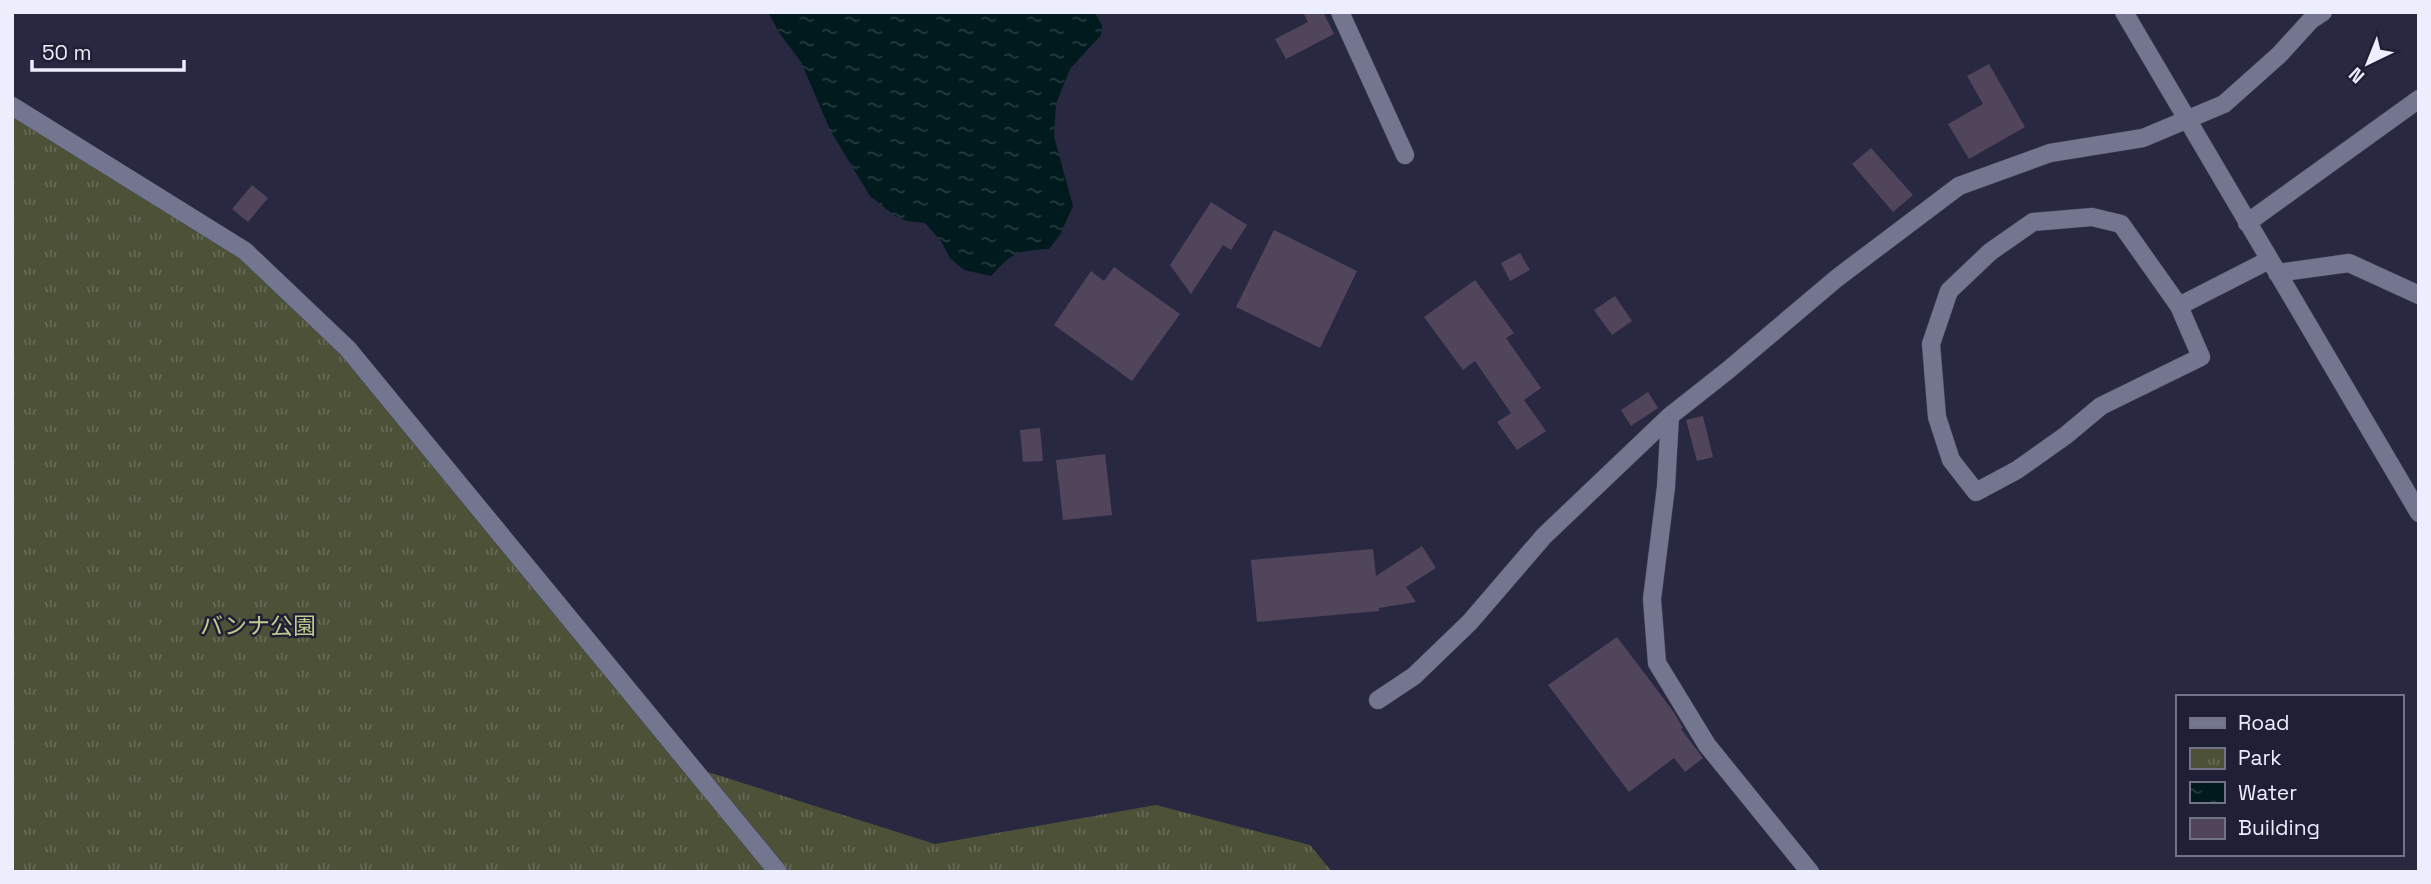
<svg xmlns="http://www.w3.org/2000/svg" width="2431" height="884" font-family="'Space Grotesk','Noto Sans JP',sans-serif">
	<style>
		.park { fill: url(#park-tufts) }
		.water { fill: url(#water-ripples) }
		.building { fill: #51455c }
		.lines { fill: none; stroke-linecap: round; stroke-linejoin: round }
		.minor-casing { stroke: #46465a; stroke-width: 19 }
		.minor { stroke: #747690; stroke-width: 18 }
		.labels { text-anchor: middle; stroke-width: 5; stroke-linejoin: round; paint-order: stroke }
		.park-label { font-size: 23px; fill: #c0ca8a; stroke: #1f1f35 }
	</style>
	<defs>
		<pattern id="park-tufts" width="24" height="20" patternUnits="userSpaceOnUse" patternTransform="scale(1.75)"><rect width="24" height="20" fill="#4d5138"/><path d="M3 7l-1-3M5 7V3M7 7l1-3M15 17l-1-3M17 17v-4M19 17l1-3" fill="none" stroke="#676a56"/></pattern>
		<pattern id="water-ripples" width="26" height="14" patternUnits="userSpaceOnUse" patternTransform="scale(1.75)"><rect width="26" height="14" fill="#011a1e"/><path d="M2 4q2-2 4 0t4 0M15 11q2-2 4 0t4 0" fill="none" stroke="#263c40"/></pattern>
	</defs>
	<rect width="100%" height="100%" fill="#282940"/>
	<path class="park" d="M12 106 245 251 348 349 689 766 935 844 1156 805 1310 845 1332 872H12Z"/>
	<path class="water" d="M768 12H1094L1102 25 1101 35 1070 69 1056 104 1054 136 1073 206 1060 235 1049 249C1016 251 1013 252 991 276L964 270 950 258 941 241 925 223 907 221 895 216 870 196 830 130 801 62 780 34Z"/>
	<path class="building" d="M1303 12H1323L1334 34 1286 59 1275 39 1308 22Z
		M1989 64 2025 127 1969 159 1948 124 1983 104 1967 76Z
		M1871 148 1913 195 1893 212 1852 164Z
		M252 185 268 198 248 222 232 209Z
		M1211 202 1247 225 1231 250 1223 245 1191 294 1170 265Z
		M1274 230 1357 271 1320 348 1236 307Z
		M1520 253 1530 270 1510 281 1501 263Z
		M1114 267 1180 314 1132 381 1054 325 1091 271 1104 281Z
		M1475 280 1514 333 1506 338 1541 388 1524 400 1546 431 1517 450 1497 422 1511 413 1475 361 1463 370 1424 317Z
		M1615 296 1632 321 1612 335 1594 310Z
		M1648 392 1658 408 1631 426 1621 410Z
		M1703 416 1713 457 1697 461 1686 420Z
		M1040 428 1043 461 1023 462 1020 430Z
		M1105 454 1112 515 1063 520 1056 460Z
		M1422 546 1436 568 1406 587 1416 602 1379 608V611L1257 622 1251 560 1373 549 1376 576Z
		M1617 637 1673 711 1683 728 1681 729 1703 758 1685 772 1674 758 1629 792 1548 685Z"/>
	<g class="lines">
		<g class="minor-casing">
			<path id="minor" d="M1340 12 1405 155
				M2124 12 2419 513
				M12 106 245 251 348 349 778 872
				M2092 217 2121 224 2179 306 2201 357 2101 406 2065 436 2017 470 1976 492 1951 460 1937 417 1931 344 1949 291 1990 252 2033 222Z
				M2247 223 2419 99
				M2277 273 2349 263 2419 295
				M2179 306 2269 260
				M1670 416 1666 487 1652 599 1657 663 1707 745 1810 872
				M1378 700 1414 676 1470 622 1544 536 1670 416 1727 371 1837 278 1959 186 2050 153 2143 138 2224 104 2279 55 2311 20 2323 12"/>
		</g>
		<use href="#minor" class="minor"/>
	</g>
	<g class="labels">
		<g class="park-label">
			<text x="258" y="634">バンナ公園</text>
		</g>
	</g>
	<rect width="2431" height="884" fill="none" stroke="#eceefd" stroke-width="28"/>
	<rect x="2176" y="695" width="228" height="161" fill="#1f1f35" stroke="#717285" stroke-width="2"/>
	<rect x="2190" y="718" width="35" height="10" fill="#747690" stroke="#717285" stroke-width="2"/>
	<text x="2238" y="730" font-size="21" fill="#eceefd">Road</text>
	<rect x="2190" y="748" width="35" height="21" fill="url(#park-tufts)" stroke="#717285" stroke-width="2"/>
	<text x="2238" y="765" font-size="21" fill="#eceefd">Park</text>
	<rect x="2190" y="782" width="35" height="21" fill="url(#water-ripples)" stroke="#717285" stroke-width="2"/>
	<text x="2238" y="800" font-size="21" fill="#eceefd">Water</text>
	<rect x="2190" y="818" width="35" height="21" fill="#51455c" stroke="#717285" stroke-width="2"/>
	<text x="2238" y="835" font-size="21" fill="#eceefd">Building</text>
	<g transform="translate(2368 63) rotate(223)" stroke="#1f1f35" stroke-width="5" paint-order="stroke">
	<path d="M0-5L12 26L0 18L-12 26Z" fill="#eceefd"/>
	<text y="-10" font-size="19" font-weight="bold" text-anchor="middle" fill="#eceefd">N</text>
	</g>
	<path d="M32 60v10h152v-10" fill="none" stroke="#eceefd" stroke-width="3.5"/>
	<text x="42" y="60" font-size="21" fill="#eceefd" stroke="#1f1f35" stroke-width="5" paint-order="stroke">50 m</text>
</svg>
